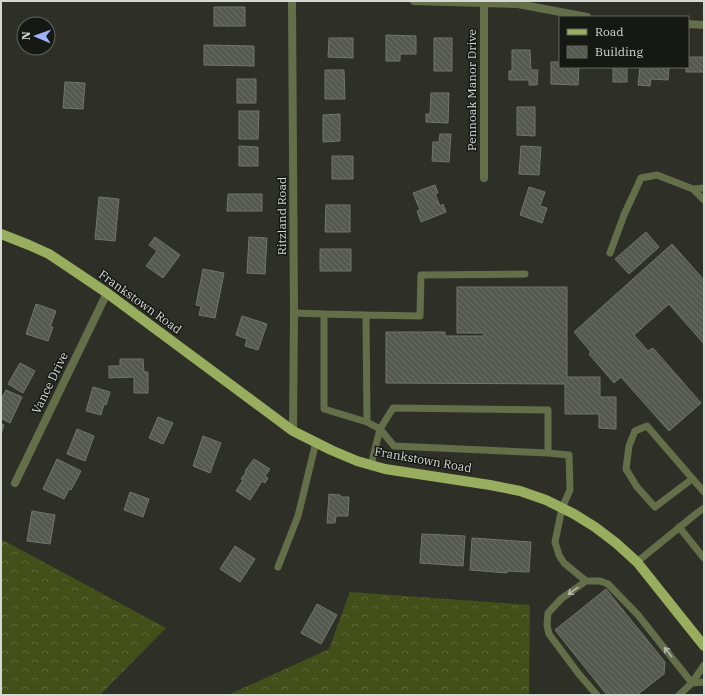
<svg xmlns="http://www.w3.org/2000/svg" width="705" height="696" font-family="'IBM Plex Serif',serif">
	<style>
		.forest { fill: url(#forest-crowns) }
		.building { fill: url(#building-back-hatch); stroke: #72756b }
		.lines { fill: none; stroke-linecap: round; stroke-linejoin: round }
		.lane { stroke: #646f4a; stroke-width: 7 }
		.street { stroke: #646f4a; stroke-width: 8 }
		.primary { stroke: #99ad5f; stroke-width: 10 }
		.oneway { stroke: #b4b8aa }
		.labels { text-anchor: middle; stroke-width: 3; stroke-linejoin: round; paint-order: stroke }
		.street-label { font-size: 12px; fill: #d6d8d3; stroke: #161814 }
	</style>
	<defs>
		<pattern id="forest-crowns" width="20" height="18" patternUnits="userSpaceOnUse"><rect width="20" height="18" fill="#424f18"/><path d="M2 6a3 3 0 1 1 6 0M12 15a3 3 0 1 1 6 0" fill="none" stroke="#5d6839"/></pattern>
		<pattern id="building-back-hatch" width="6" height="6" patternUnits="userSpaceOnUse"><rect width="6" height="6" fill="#56594f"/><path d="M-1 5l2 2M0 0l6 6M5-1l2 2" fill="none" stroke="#6e7067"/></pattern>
	</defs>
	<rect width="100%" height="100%" fill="#2e3028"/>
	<path class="forest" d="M1 539 166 628 100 695H1Z
		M350 592 530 605 529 695H228L329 649Z"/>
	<path class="building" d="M214 7H245V26H214Z
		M386 35 416 36V54H400V61H386Z
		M329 38H353V58L328 57Z
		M434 38H452V71H434Z
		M204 45 254 46V66L204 65Z
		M512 50H530L531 70H538L537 85H529V80H509V71H512Z
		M688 57H704V72H686V67H688Z
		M551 62H560V67H579L578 85 551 84Z
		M613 67H627V82H613Z
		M640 67H669L668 80 651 79 650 86 638 85Z
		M325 70H344L345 99H325Z
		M237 79H256V103H237Z
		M65 82 85 83 83 109 63 108Z
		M431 93H449L448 123 426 122V114H430Z
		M517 107H535V136L517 135Z
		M239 111H259L258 139H239Z
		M340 114V141L323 142V115Z
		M440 134H451L449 162 432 161 433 142H439Z
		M239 146 258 147V166H239Z
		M521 146 541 147 539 175 519 174Z
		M332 156H353V179H332Z
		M435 185 438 193 435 194 440 206 443 204 446 212 421 222 417 211 420 210 413 193Z
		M529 187 545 192 540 206 547 208 542 223 520 215Z
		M228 194H262V211H227Z
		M99 197 119 199 115 241 95 239Z
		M326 205H350V232H325Z
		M646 232 659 247 629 274 615 259Z
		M155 237 180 255 163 278 146 266 157 251 149 245Z
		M249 237 267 238 265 274 247 273Z
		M672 244 704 280V344L669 304 634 335 648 351 653 348 701 403 669 431 621 377 614 383 589 354 591 352 574 332Z
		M320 249H351V271H320Z
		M203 269 224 273 215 318 199 315 201 306 196 305Z
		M457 287H567V377H600V397H616V429L599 428V414H565V384L386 383V332H445V336H484V333H457Z
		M36 304 56 311 50 327H53L48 341 26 334Z
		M242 316 267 324 258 350 245 346 247 339 236 335Z
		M120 359H143L144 372H148V393H134V377L109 378V366H120Z
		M20 363 35 371 23 393 8 384Z
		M93 387 110 392 106 405 104 404 101 415 86 411Z
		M6 390 22 397 10 423 1 418V400Z
		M158 417 173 423 163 444 149 438Z
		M1 424 4 425 1 434Z
		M77 429 94 436 85 461 67 454Z
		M203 436 221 443 210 473 193 466Z
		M57 459 81 471 71 490 69 489 64 499 43 489Z
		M254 459 270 469 265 476 268 478 265 483 262 481 250 500 236 491 243 480 241 479 246 472 245 471Z
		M130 492 149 499 143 517 124 510Z
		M329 494 340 495V497H349L348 516H336L335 523H327Z
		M32 511 55 515 50 544 27 541Z
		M422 534 465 536 463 566 420 563Z
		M472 538 531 542 529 572 507 571V573L470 570Z
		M235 546 255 559 240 582 220 569Z
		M606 589 665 662 664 674 637 695H607L555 630Z
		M317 604 337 615 321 644 301 633Z"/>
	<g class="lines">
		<path class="lane" d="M693 189 704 188
			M610 253 624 215 641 178 657 175 693 189 704 200
			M294 313 324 314V409L367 422 380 429 394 446 548 453 569 455 570 490 562 508 555 542 559 555 564 563 586 581
			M324 314 366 315 367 422
			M366 315 420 316 421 275 525 274
			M371 465 380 429 393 408 548 410V453
			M692 479 655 507 637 487 626 469 629 446 635 431 647 426 704 492
			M679 527 704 558
			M637 562 697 513 704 508
			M278 567 298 516 316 442
			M704 665 692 683 704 682
			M597 695 578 673 549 634 547 625 548 613 561 599 586 581H600L608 584 638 615 692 683 679 695"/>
		<path class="street" d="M292 1 294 313 293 431
			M414 1 518 4 587 17
			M688 24 704 25
			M484 178V2
			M15 483 107 293"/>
		<path class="primary" d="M1 234 29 245 49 254 73 270 107 293 293 431 331 450 357 461 385 469 490 485 520 491 546 500 574 514 595 527 616 543 637 562 704 646"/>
	</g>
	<defs><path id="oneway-shaft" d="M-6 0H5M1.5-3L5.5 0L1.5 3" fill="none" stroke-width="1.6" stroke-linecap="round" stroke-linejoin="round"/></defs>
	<g class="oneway">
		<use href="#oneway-shaft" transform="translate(573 591) rotate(144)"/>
		<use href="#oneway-shaft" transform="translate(668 652) rotate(-128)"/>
	</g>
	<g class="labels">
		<g class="street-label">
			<text transform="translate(472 90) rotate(-90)" y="4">Pennoak Manor Drive</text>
			<text transform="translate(282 216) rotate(-90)" y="4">Ritzland Road</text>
			<text transform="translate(140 302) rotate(36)" y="4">Frankstown Road</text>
			<text transform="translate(50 383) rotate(-64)" y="4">Vance Drive</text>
			<text transform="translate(423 460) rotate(10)" y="4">Frankstown Road</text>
		</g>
	</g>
	<rect width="705" height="696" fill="none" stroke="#d6d8d3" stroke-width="4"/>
	<rect x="559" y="16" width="130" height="52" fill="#161814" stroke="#636560"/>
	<rect x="567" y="29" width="20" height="6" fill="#99ad5f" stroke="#636560"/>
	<text x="595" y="36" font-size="12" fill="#d6d8d3">Road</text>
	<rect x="567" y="46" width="20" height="12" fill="url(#building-back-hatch)" stroke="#636560"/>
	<text x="595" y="56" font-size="12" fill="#d6d8d3">Building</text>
	<g transform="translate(36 36) rotate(272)"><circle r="19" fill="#161814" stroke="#636560"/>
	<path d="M0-3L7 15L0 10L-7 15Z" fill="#9eb4fd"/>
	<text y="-6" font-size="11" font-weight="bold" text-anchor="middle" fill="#d6d8d3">N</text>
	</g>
</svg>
